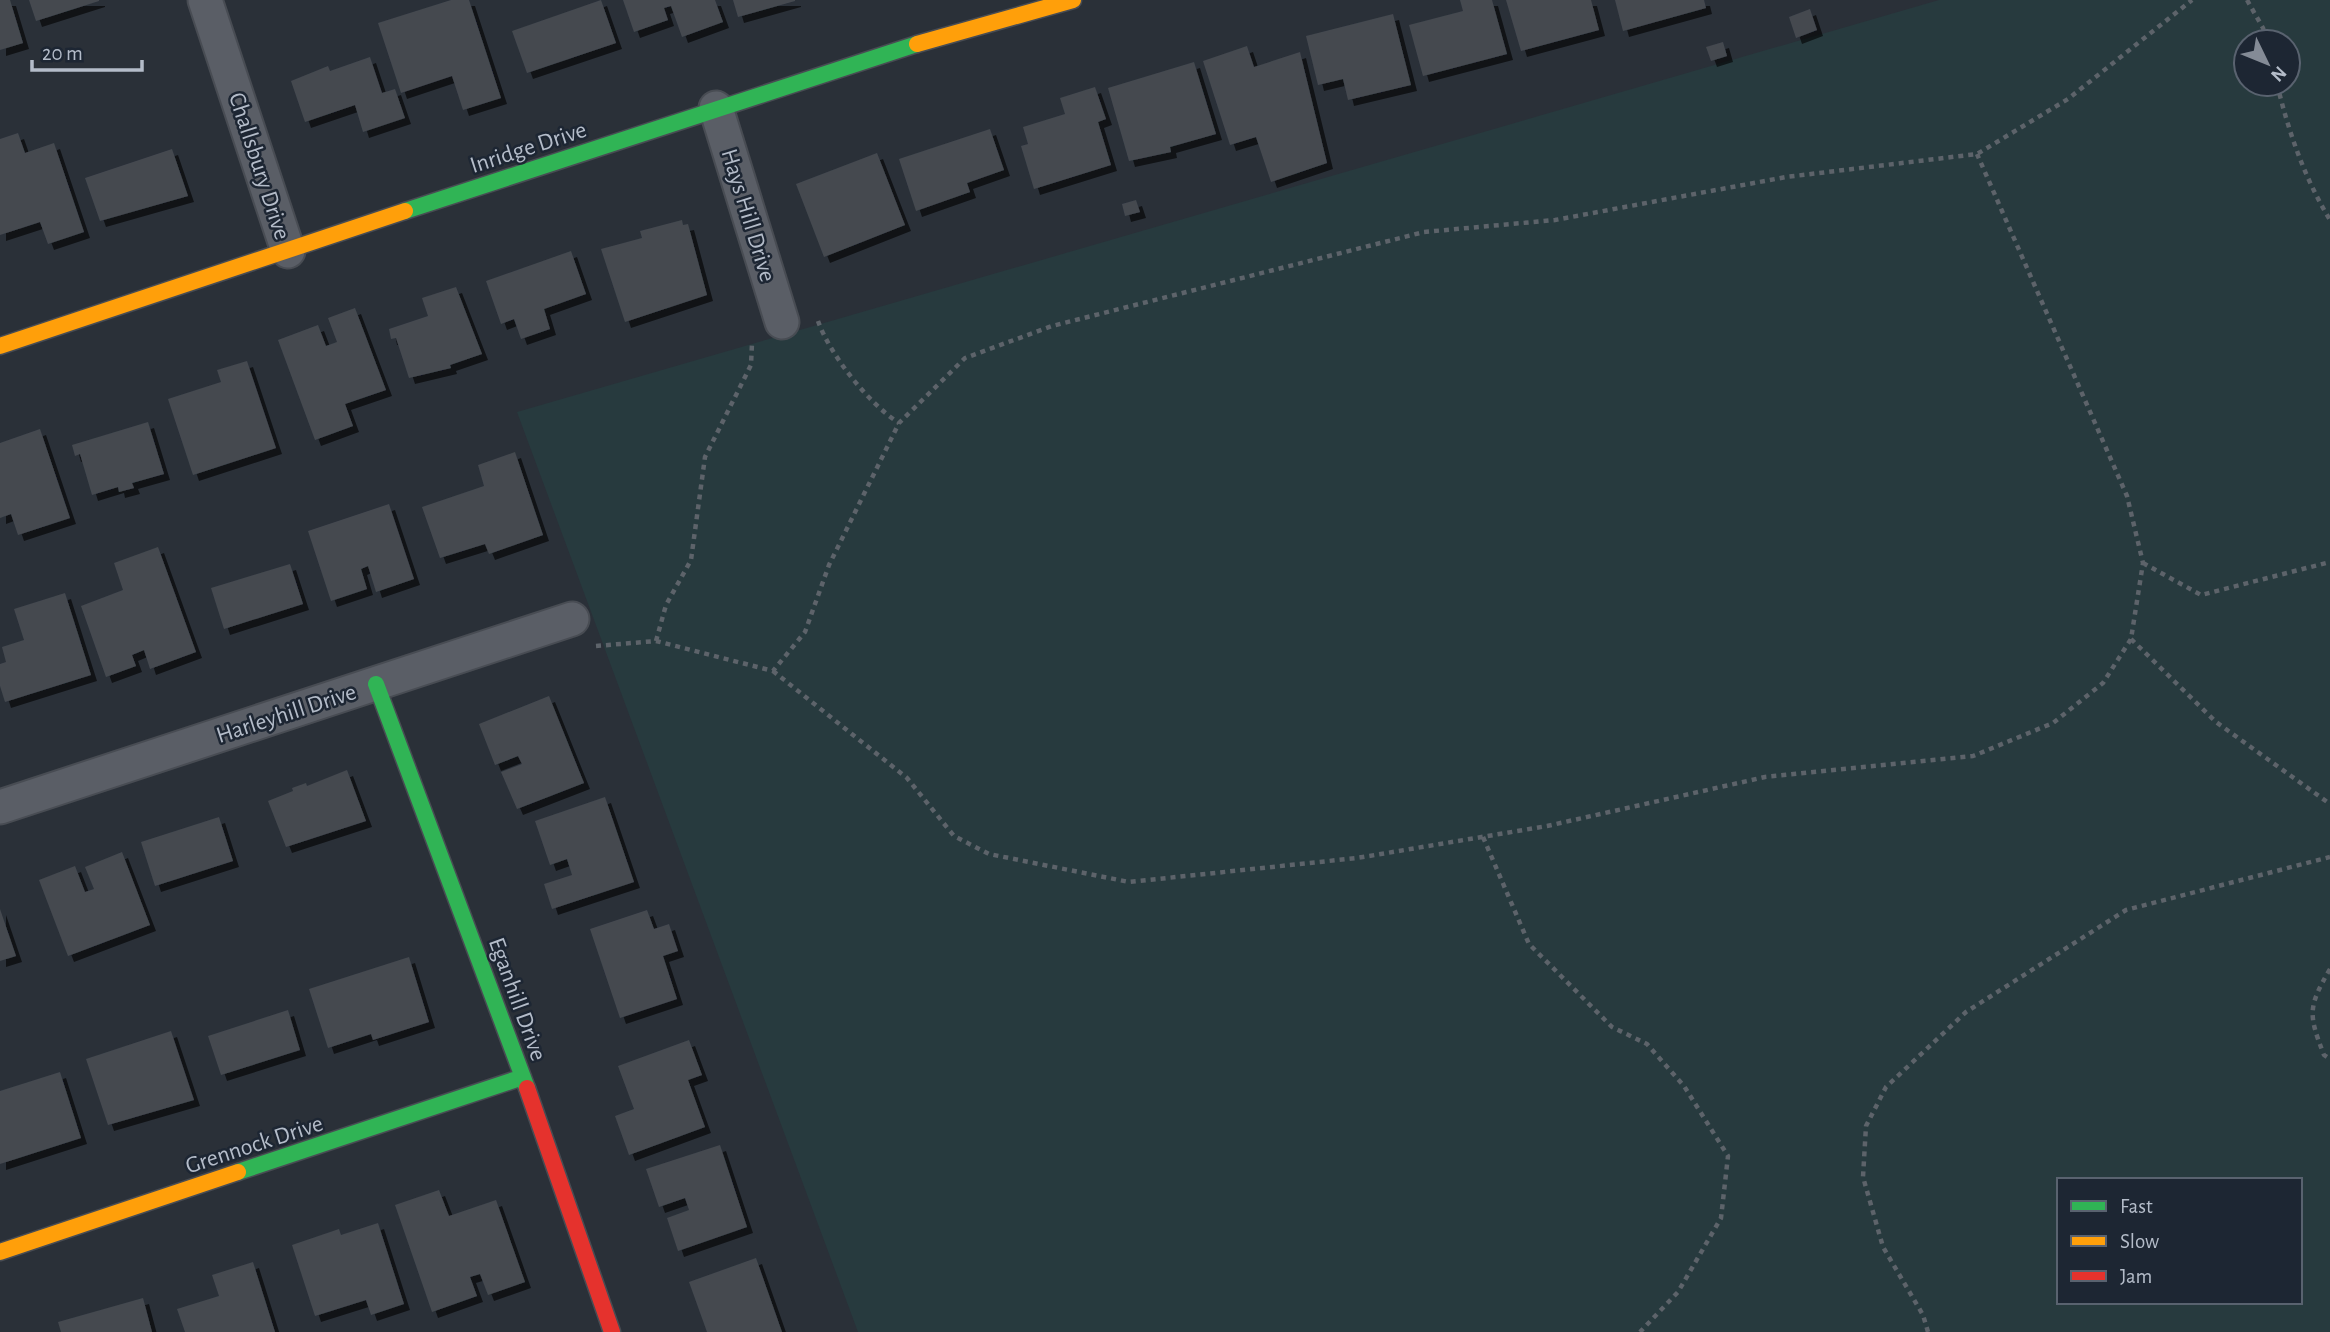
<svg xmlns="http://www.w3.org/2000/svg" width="2330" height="1332" font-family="'Alegreya Sans',sans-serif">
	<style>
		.green { fill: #273a3e; fill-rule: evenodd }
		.building { fill: #444950; filter: url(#shadow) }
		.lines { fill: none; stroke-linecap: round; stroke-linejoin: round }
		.street-casing { stroke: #484c53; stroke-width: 37 }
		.fast-casing { stroke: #484c53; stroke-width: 19 }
		.slow-casing { stroke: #484c53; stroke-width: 19 }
		.jam-casing { stroke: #484c53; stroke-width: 19 }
		.path { stroke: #5d636a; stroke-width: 4.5; stroke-dasharray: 5 5; stroke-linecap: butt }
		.street { stroke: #5a5e66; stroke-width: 33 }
		.fast { stroke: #30b455; stroke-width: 16 }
		.slow { stroke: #ff9f0a; stroke-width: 16 }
		.jam { stroke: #e5322d; stroke-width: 16 }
		.labels { text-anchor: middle; stroke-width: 5; stroke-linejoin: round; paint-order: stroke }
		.street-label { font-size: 24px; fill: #b4bcc9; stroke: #1d2633 }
	</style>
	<defs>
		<filter id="shadow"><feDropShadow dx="6" dy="6" stdDeviation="0" flood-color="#0009"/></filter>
	</defs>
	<rect width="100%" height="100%" fill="#2a3038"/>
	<path class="green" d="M1939 0H2330V1332H858L517 412ZM2246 42H2288V84H2246ZM2059 1180H2300V1302H2059Z"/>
	<path class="building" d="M0 0H10L23 43 0 50Z
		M29 0H99V1L36 21Z
		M451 0H469L501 98 463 110 452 76 401 93 378 23Z
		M601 0 616 43 527 73 512 31Z
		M623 0H715L723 22 682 37 671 6 664 8 668 20 634 32Z
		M733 0H795V1L738 17Z
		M1460 0H1492L1507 54 1423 76 1409 25 1463 11Z
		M1506 0H1591L1599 30 1521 51Z
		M1615 0H1704L1706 8 1623 31Z
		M1810 9 1817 30 1796 38 1789 17Z
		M1393 14 1411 85 1348 100 1343 79 1318 85 1306 36Z
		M1723 42 1727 56 1711 61 1706 47Z
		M1247 46 1254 67 1300 52 1327 163 1271 182 1256 137 1230 145 1203 61Z
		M370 57 382 93 395 89 405 118 363 132 355 105 305 122 291 81 328 66 330 71Z
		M1194 62 1216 134 1170 147 1171 152 1129 161 1108 88Z
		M1095 87 1106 119 1098 122 1111 165 1034 189 1021 146 1028 144 1023 127 1065 114 1060 98Z
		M990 129 1004 170 967 183 970 192 916 211 899 159Z
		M18 133 25 153 54 143 84 232 48 244 40 222 0 235V139Z
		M172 149 188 196 100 221 85 178Z
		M877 153 905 225 824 257 796 184Z
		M1136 200 1140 212 1125 216 1122 204Z
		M682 220 683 225 688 224 707 295 625 322 601 249 642 238 640 231Z
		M571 251 586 294 544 309 550 329 521 339 514 319 501 324 486 281Z
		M456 287 482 354 450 365 451 368 409 378 396 338 391 339 389 329 428 316 422 298Z
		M355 308 386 390 345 404 353 426 315 440 278 340 318 325 326 346 337 342 328 318Z
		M247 361 276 448 193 475 168 399 221 382 217 370Z
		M148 422 164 474 132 483 134 488 119 492 118 487 92 495 80 454 75 456 72 445Z
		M40 429 70 518 18 535 11 514 0 518V443Z
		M515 452 543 535 489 554 485 544 440 558 422 507 484 486 478 465Z
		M389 504 414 579 376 592 368 566 361 569 367 589 331 601 308 531Z
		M158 547 196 652 150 669 144 650 132 655 136 666 106 677 81 606 123 590 114 563Z
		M290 564 303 604 224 629 211 588Z
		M65 593 91 675 5 702 0 686V664L6 662 2 647 24 640 14 609Z
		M549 696 584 783 517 809 501 772 522 764 518 756 495 765 479 724Z
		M347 770 366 821 286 847 268 801 293 791 292 788 306 783 307 786Z
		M605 797 634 882 552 909 544 884 572 875 567 859 550 865 535 821Z
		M219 817 233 861 155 886 141 842Z
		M122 852 150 925 68 956 39 880 75 866 85 892 94 889 85 867Z
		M0 909 16 956 0 961Z
		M647 910 654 929 669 924 678 951 663 956 677 999 620 1018 590 929Z
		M409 957 429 1022 373 1040 371 1034 328 1048 309 989Z
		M288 1010 300 1050 221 1075 208 1036Z
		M171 1031 194 1100 108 1125 86 1059Z
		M689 1040 702 1075 688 1080 705 1127 629 1155 615 1116 634 1109 618 1066Z
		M60 1072 81 1138 0 1164V1091Z
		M720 1145 747 1227 678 1251 667 1218 689 1210 685 1198 659 1207 646 1169Z
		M439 1190 449 1216 496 1200 525 1282 488 1295 480 1274 470 1277 477 1296 432 1312 395 1205Z
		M378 1223 404 1304 371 1315 366 1300 315 1316 292 1245 339 1229 341 1235Z
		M756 1258 782 1332H707L689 1282Z
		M253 1262 275 1332H185L177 1309 219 1296 212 1275Z
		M143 1298 152 1332H61L58 1322Z"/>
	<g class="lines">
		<g class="street-casing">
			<path id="street" d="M205 0 288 251
				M716 108 782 322
				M0 807 572 619"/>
		</g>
		<g class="fast-casing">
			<path id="fast" d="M405 211 917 44
				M376 684 527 1088
				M238 1172 523 1077"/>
		</g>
		<g class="slow-casing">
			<path id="slow" d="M917 44 1073 0
				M0 346 405 211
				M0 1252 238 1172"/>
		</g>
		<g class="jam-casing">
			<path id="jam" d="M527 1088 612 1332"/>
		</g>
		<path class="path" d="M2247 0 2263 28 2267 42
			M2277 84C2289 133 2304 177 2330 220
			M818 321C830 355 869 404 899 423
			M2143 563 2201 595 2330 562
			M2131 639 2216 722 2330 804
			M656 641 666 605 691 560 705 457 751 365 752 343
			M596 646 656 641 773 671 805 632 829 565 899 423 965 358 1052 326 1424 232 1555 220 1786 177 1977 154 2068 99 2192 0
			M773 671 907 778 954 836 989 854 1129 882 1357 858 1547 826 1765 777 1973 756 2053 723 2103 683 2131 639 2143 563 2127 496 1977 154
			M1483 837 1529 944 1612 1027 1647 1044 1684 1086 1728 1156 1721 1218 1678 1292 1640 1332
			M2330 969C2308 1007 2308 1014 2324 1055L2330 1059
			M1928 1332 1923 1315 1883 1247 1863 1177 1866 1126 1886 1087 1966 1012 2126 910 2330 857"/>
		<use href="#street" class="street"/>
		<use href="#fast" class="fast"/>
		<use href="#slow" class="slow"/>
		<use href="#jam" class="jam"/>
	</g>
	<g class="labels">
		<g class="street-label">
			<text transform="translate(528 147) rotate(-18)" y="8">Inridge Drive</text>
			<text transform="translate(260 166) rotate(72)" y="8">Challsbury Drive</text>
			<text transform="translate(749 215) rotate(73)" y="8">Hays Hill Drive</text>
			<text transform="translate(286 713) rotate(-18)" y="8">Harleyhill Drive</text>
			<text transform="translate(518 999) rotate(70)" y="8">Eganhill Drive</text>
			<text transform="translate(254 1144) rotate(-18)" y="8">Grennock Drive</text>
		</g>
	</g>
	<rect x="2057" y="1178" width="245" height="126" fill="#1d2633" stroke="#59626f" stroke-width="2"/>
	<rect x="2071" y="1201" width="35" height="10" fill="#30b455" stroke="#59626f" stroke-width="2"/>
	<text x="2120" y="1213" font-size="21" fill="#b4bcc9">Fast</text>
	<rect x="2071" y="1236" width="35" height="10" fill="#ff9f0a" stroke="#59626f" stroke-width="2"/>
	<text x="2120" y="1248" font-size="21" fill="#b4bcc9">Slow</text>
	<rect x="2071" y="1271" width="35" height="10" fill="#e5322d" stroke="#59626f" stroke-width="2"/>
	<text x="2120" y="1283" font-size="21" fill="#b4bcc9">Jam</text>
	<g transform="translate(2267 63) rotate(133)"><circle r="33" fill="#1d2633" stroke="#59626f" stroke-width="2"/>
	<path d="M0-5L12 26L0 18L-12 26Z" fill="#848b96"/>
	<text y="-10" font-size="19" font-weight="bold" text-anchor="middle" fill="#b4bcc9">N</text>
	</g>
	<path d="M32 60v10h110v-10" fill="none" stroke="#b4bcc9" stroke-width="3.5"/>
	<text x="42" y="60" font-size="21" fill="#b4bcc9" stroke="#1d2633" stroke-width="5" paint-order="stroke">20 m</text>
</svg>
